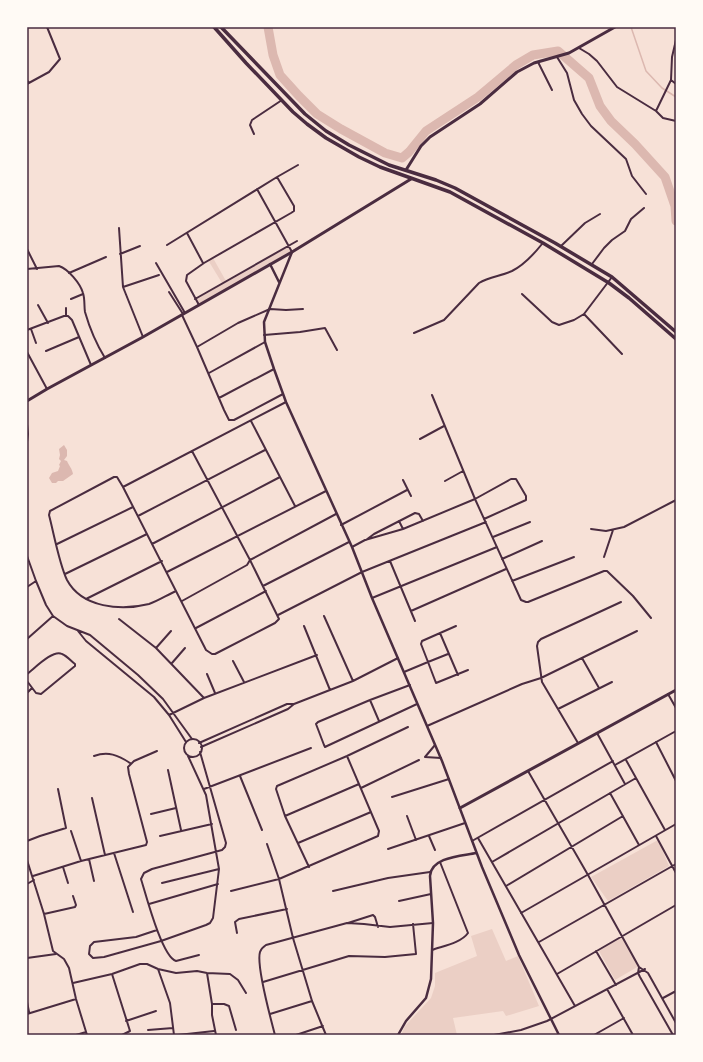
<svg xmlns="http://www.w3.org/2000/svg" width="703" height="1062" font-family="'Zilla Slab',serif">
	<style>
		.green { fill: #ebcfc5 }
		.water { fill: #dcb8b0 }
		.lines { fill: none; stroke-linecap: round; stroke-linejoin: round }
		.stream { stroke: #dcb8b0; stroke-width: 1.5 }
		.river { stroke: #dcb8b0; stroke-width: 9 }
		.minor { stroke: #4a2c40; stroke-width: 2 }
		.tertiary { stroke: #4a2c40; stroke-width: 2.5 }
		.secondary { stroke: #4a2c40; stroke-width: 3 }
		.trunk { stroke: #4a2c40; stroke-width: 3.5 }
		.neatline { fill: none; stroke: #4a2c40; stroke-width: 1.5 }
	</style>
	<rect width="100%" height="100%" fill="#f7e1d7"/>
	<path class="green" d="M288 246 292 252 199 305 195 299 222 283 208 260 213 258 226 281Z
		M658 840 669 866 608 901 591 877Z
		M492 929 506 961 518 956 539 1006 506 1016 503 1011 453 1018 457 1035H401L405 1026 431 998 435 986V973L477 956 471 936Z
		M622 936 639 966 615 980 599 951Z"/>
	<path class="water" d="M64 445 67 450V456L64 460 67 461C69 466 72 468 73 474L63 481H58L56 483H52L49 478 52 473 58 471 60 466 59 465 61 461 59 459 60 455 59 449Z"/>
	<g class="lines">
		<path class="stream" d="M631 27 646 71 662 88 676 97"/>
		<path class="river" d="M268 27 273 55 280 75 299 96 317 114 341 129 385 153 402 158 409 152 426 131 478 97 516 65 533 55 558 51 589 78 600 106 611 121 635 144 665 177 675 206 676 221"/>
		<path class="minor" d="M579 48 589 54 597 61 617 87 656 111 663 118 676 121
			M557 57 567 73 574 100 582 114 591 126 626 159 632 176 646 194
			M538 62 552 90
			M27 80 29 83
			M671 80 676 84
			M27 84 49 72 60 59 47 27
			M656 111 671 80 672 57 676 40
			M254 134 250 125 252 120 282 100
			M257 189 292 252
			M119 228 123 287 143 337
			M187 233 203 263
			M167 245 277 177
			M561 246 585 223 600 214
			M27 249 37 269
			M120 254 140 246
			M156 263 185 313
			M592 264 604 248 612 240 625 231 631 219 644 208
			M27 269 59 266C68 269 80 283 83 293 85 299 84 306 85 312 89 326 97 345 105 358
			M69 273 106 257
			M123 287 159 275
			M169 292 183 314
			M522 294 552 322 559 325 574 320 584 314 612 277
			M71 299 83 294
			M195 299 297 241
			M38 305 48 323
			M199 305 186 281 187 275 204 263 291 213 294 211V206L277 177 298 165
			M66 308V316
			M584 314 622 354
			M182 315 197 347 224 410 229 420H234L283 394
			M31 329 36 343
			M27 330 64 316H68L72 320 91 365
			M414 333 444 320 479 283C489 277 501 276 512 271 524 265 534 254 542 244
			M264 335 300 332 325 328 337 350
			M197 347 238 323 270 309 286 310 303 309
			M46 351 79 337
			M27 352 47 389
			M209 373 265 342
			M432 395 475 499 521 600 526 602H528L604 571H607L633 596 651 618
			M219 398 274 369
			M251 421 295 506
			M27 424 28 434 27 442
			M420 439 444 426
			M192 451 250 560 279 619 275 623 215 654H212L206 650 123 487 286 402
			M403 480 411 496
			M445 481 463 471
			M123 487 117 477H114L50 511 49 515C54 534 59 563 67 580 82 608 121 611 149 604 158 601 167 595 176 591
			M138 516 265 450
			M399 521 403 529
			M341 525 407 490
			M591 529 606 531 624 527 676 500
			M493 537 530 522
			M366 540 374 534 415 513 419 514 423 521
			M57 544 133 507
			M152 544 280 477
			M352 547 365 540 403 529 475 499 511 479H516L526 496V500L484 519
			M27 556 36 581 46 605 53 616 67 626 90 635 138 675 163 699 192 739
			M604 557 613 530
			M502 559 542 541
			M390 561 415 621
			M167 572 326 491
			M65 574 147 534
			M512 581 574 557
			M263 586 349 542
			M27 587 36 581
			M372 598 497 547
			M86 599 162 561
			M182 601 247 565 250 560 336 514
			M411 611 506 569
			M278 615 362 572 486 522
			M324 616 353 681
			M119 619 156 648 204 698
			M304 626 330 690
			M196 628 266 591
			M78 631 86 641 154 697 169 715 186 742
			M440 633 458 675
			M27 639 53 616
			M156 648 171 631
			M448 654 428 662 436 683 468 670
			M582 658 599 688
			M233 661 244 682
			M172 663 185 648
			M404 672 428 662 421 644 422 641 456 626
			M27 674C34 669 53 649 62 654 67 656 71 661 75 664V666L41 694 36 693 27 681
			M207 674 215 693
			M410 685 370 700 318 722 316 724 324 745 325 747 327 746 417 704
			M27 693 32 688
			M668 694 676 708
			M370 700 379 721
			M558 709 612 682
			M169 715 204 698 317 655
			M427 726 522 684 541 678 637 631
			M597 733 625 784
			M184 748a9 9 0 1 1 18 0a9 9 0 1 1-18 0Z
			M656 742 676 781
			M199 743 287 704H294L353 681 398 658
			M578 743 542 682 537 646 538 642 541 639 621 602
			M201 747 288 709 294 704
			M94 756C108 751 118 755 130 763
			M188 756 206 795 219 869
			M425 757 441 758
			M425 757 435 745
			M626 760 665 830
			M615 765 676 731
			M168 770 181 830
			M528 771 588 875 639 967
			M240 776 262 830
			M361 788 419 760
			M204 789 311 748
			M610 793 639 845
			M392 797 449 779
			M92 798 105 855
			M151 814 176 808
			M285 816 359 784
			M407 816 416 840
			M71 831 81 861
			M160 836 212 824
			M429 836 435 850
			M656 836 676 873
			M478 838 575 1006
			M27 841 40 836 66 828 58 789
			M472 841 613 761
			M298 843 371 812
			M267 844 279 879 293 938 312 1001 326 1035
			M388 849 465 823
			M114 853 133 912
			M89 859 94 881
			M27 860 44 914 53 951 64 959 69 968 76 999 87 1035
			M492 862 636 778
			M63 867 68 883
			M309 867 285 816 276 789 277 786 347 756 408 727
			M33 876 81 861 146 845 147 842 129 774 128 767 134 761 157 751
			M27 884 34 880
			M506 886 623 816
			M231 891 279 879 378 836 379 831 347 756
			M333 891 388 878 430 872
			M399 901 431 894
			M149 904 218 884
			M521 913 676 824
			M44 914 75 907 76 905 73 896
			M348 923 373 915 375 917 378 927
			M157 930 136 937 94 942 90 946 89 954 93 958 104 957 161 941 206 925 210 923 213 918 219 869 162 883
			M237 933 235 922 239 919 287 909
			M539 942 676 864
			M432 950C443 946 461 943 468 933L440 862
			M596 951 616 985
			M199 955 176 961C162 957 146 895 141 879L144 873 152 869 222 850 225 847 226 843 200 752
			M27 958 56 954
			M639 967 638 973 640 977 673 1035
			M639 967 648 973 676 1023
			M158 969 170 1003 174 1035
			M207 973 212 1004V1015L216 1035
			M27 974V979
			M112 974 130 1031 122 1035
			M557 974 676 905
			M263 982 349 956 385 957 416 954 413 924
			M73 983 112 974 140 964H147L158 969 176 973 197 971 207 973 230 974 238 980 246 993
			M607 989 633 1035
			M663 998 676 991
			M27 1002 29 1012
			M212 1004H224L229 1006 236 1030
			M27 1014 76 999
			M270 1014 312 1001
			M126 1021 156 1011
			M148 1030 173 1028
			M76 1035 86 1032
			M178 1035 214 1031
			M275 1035C271 1020 256 965 260 952 261 949 263 947 266 945L347 923 364 924 390 927 433 923
			M296 1035 323 1026
			M494 1035 521 1030 547 1021 645 969
			M594 1035 624 1018"/>
		<path class="tertiary" d="M292 252 264 322 265 342 274 369 286 402 352 547 372 598 442 761 482 867 519 955 559 1035
			M270 264 279 282
			M398 1035 406 1021 426 998 431 979 433 923 430 876C431 857 462 856 476 853"/>
		<path class="secondary" d="M406 170 421 146 430 137 480 104 517 72 534 63 569 53 615 27
			M27 401 47 389 143 337 292 252 411 179
			M460 808 676 690"/>
		<path class="trunk" d="M214 27 246 63 293 112 307 124 326 138 359 157 380 167 450 192 543 243 609 283 629 298 676 339
			M221 27 305 114 326 131 349 145 389 165 436 180 455 188 555 243 612 277 676 332"/>
	</g>
	<rect width="703" height="1062" fill="none" stroke="#fffaf5" stroke-width="56"/>
	<rect x="28" y="28" width="647" height="1006" class="neatline"/>
</svg>
